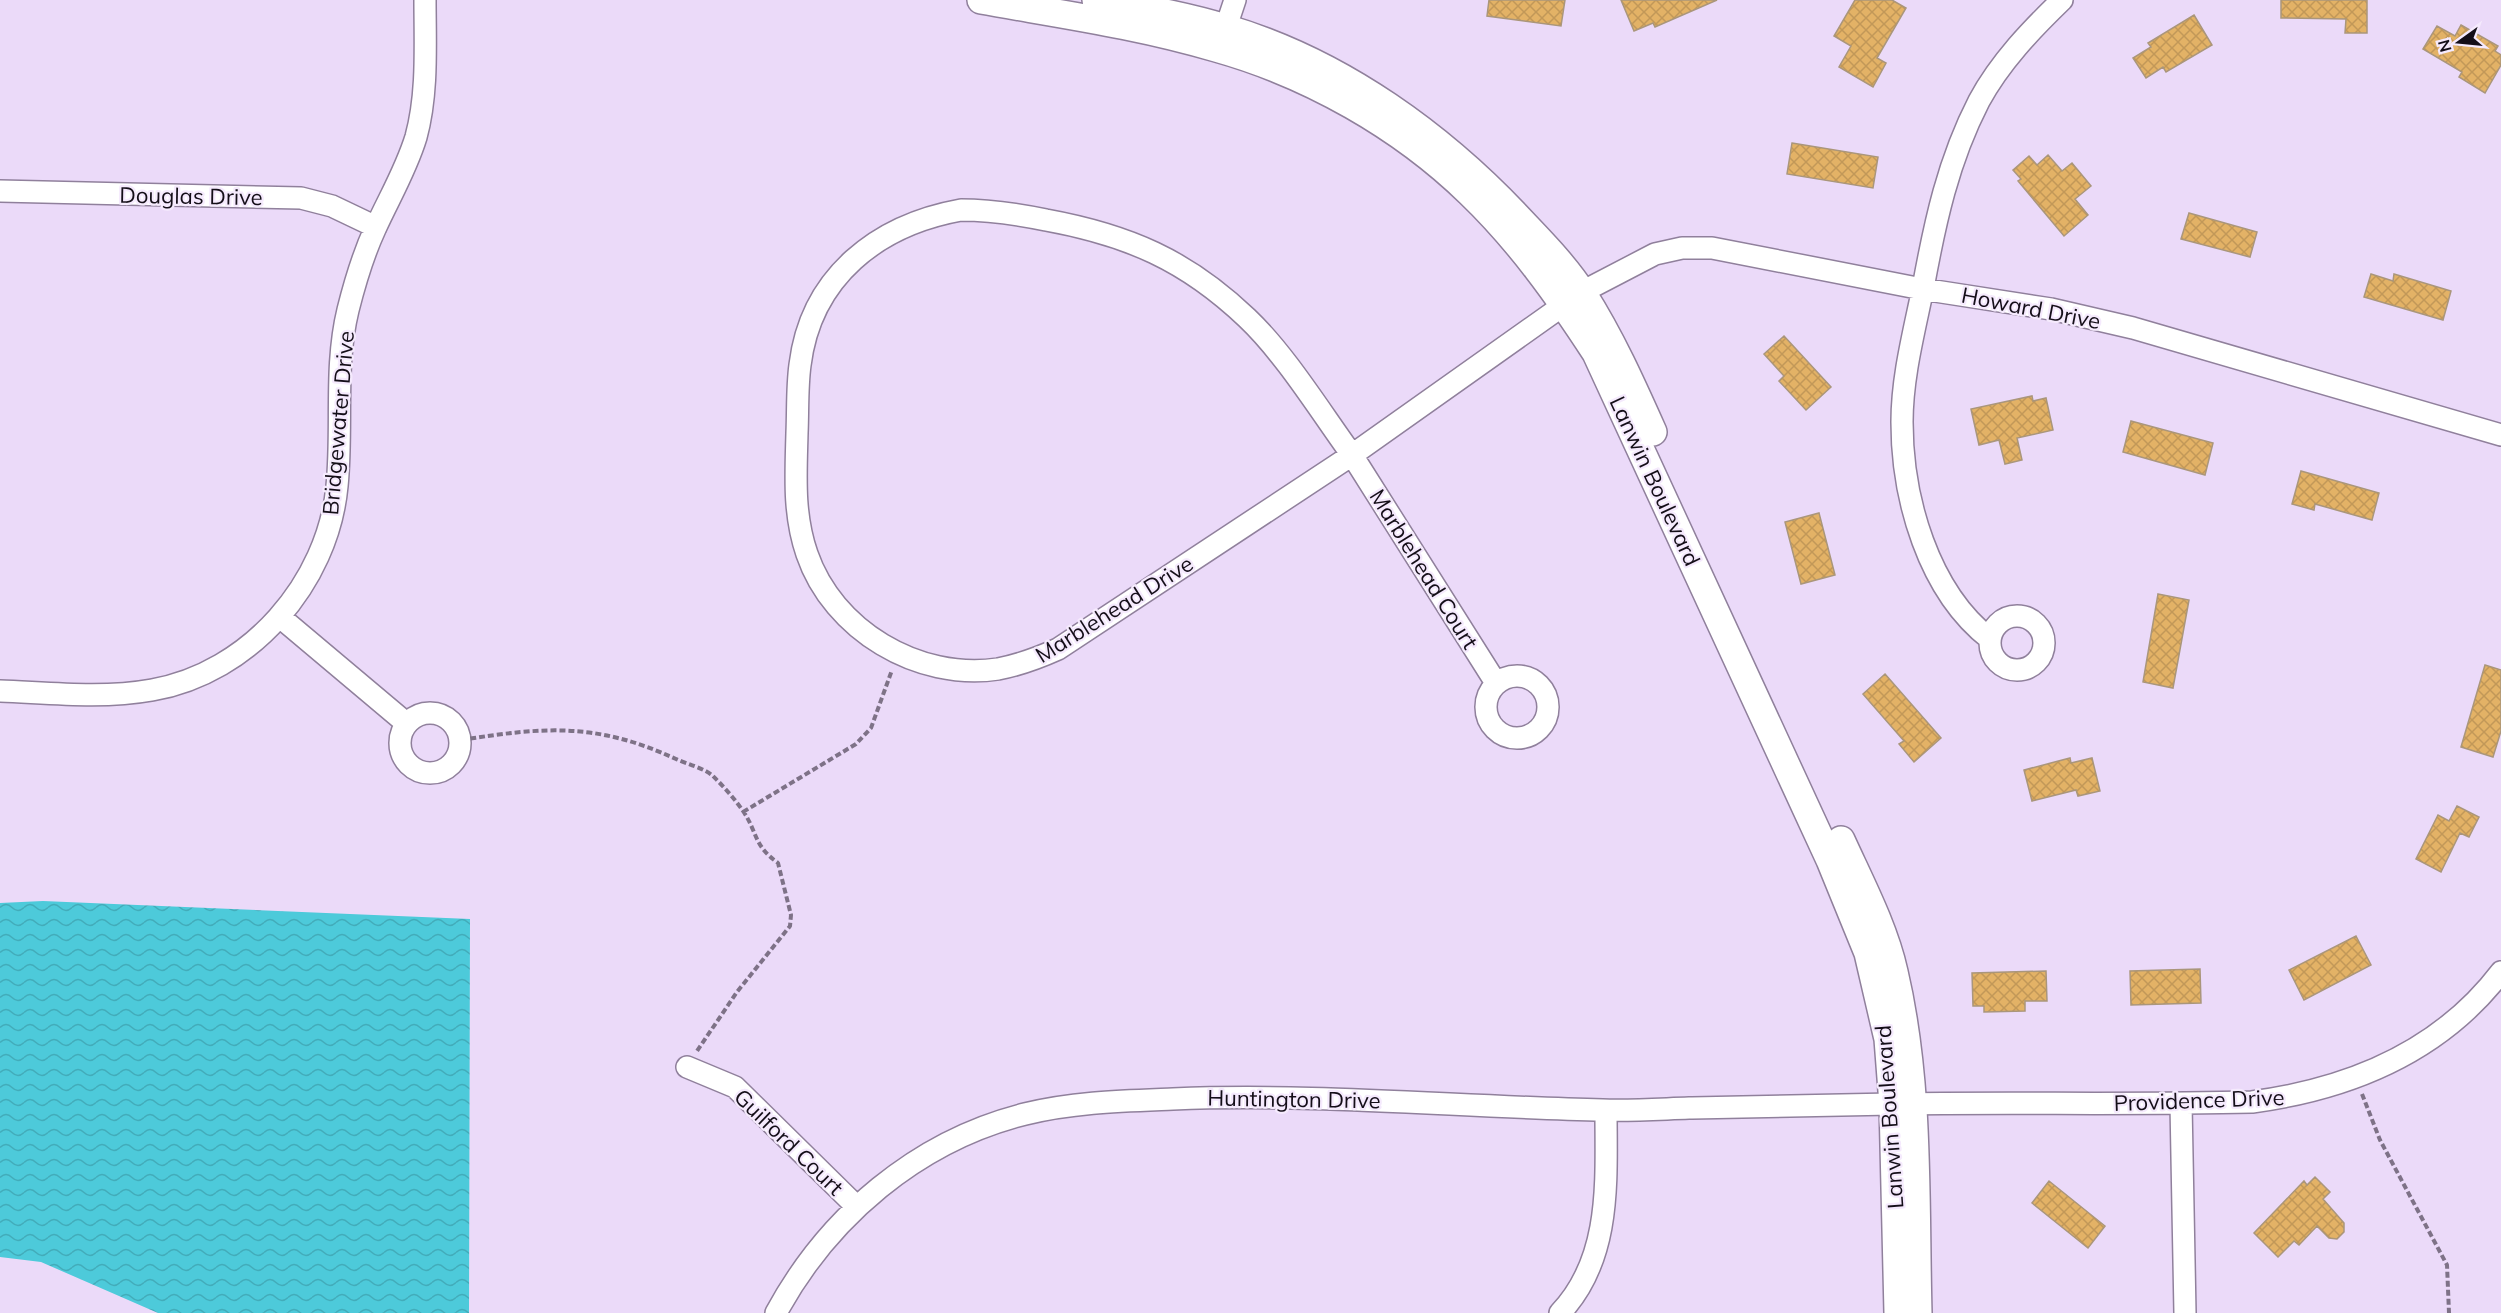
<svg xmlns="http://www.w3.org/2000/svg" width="2501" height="1313" font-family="Mulish,sans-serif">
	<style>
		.water { fill: url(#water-waves) }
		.building { fill: url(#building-cross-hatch); stroke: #aa967b; stroke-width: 1.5 }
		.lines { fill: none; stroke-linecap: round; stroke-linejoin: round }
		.minor-casing { stroke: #90809c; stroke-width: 24 }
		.tertiary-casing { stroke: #90809c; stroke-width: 30 }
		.path { stroke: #7e7287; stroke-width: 4; stroke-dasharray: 6 3; stroke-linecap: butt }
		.minor { stroke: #fff; stroke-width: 21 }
		.tertiary { stroke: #fff; stroke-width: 27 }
		.labels { text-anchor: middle; stroke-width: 4.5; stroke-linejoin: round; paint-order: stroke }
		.street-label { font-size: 22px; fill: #140e18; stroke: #f5eafd }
	</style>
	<defs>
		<pattern id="water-waves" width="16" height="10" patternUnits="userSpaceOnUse" patternTransform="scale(1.5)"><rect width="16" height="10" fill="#4dcada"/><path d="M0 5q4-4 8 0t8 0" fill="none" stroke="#42acba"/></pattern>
		<pattern id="building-cross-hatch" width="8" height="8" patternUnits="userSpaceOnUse" patternTransform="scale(1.5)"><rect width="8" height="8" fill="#e3b266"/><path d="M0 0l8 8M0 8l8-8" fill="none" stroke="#c29858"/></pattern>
	</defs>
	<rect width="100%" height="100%" fill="#ebdaf9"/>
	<path class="water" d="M43 901 470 919 469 1313H158L41 1262 0 1257V903Z"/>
	<path class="building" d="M1489 0H1565L1561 26 1487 16Z
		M1621 0H1717L1655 27 1653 23 1634 31Z
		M1855 0H1892L1906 8 1877 58 1886 63 1873 87 1839 67 1851 46 1834 36Z
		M2281 0H2367V33H2345L2346 19 2281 18Z
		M2194 15 2212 45 2166 72 2163 67 2146 78 2133 58 2151 47 2148 43Z
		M2461 25 2498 46 2495 51 2501 55V65L2485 93 2459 77 2462 72 2423 49 2437 26 2455 36Z
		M1792 143 1878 157 1873 188 1787 174Z
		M2048 155 2062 171 2072 163 2091 186 2075 199 2088 215 2064 236 2018 181 2021 179 2013 170 2029 156 2037 165Z
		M2189 213 2257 232 2250 257 2181 239Z
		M2371 274 2393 281 2394 274 2451 291 2443 320 2364 297Z
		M1784 336 1831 387 1806 410 1779 381 1784 376 1764 354Z
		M2032 396 2033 401 2046 398 2053 430 2017 438 2022 460 2005 464 1999 440 1979 445 1971 409Z
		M2131 421 2213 443 2205 475 2123 452Z
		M2301 471 2379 493 2372 520 2315 504 2314 510 2292 504Z
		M1819 513 1835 575 1801 584 1785 522Z
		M2158 594 2189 600 2173 688 2143 682Z
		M2485 665 2501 670V731L2493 757 2461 747Z
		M1885 674 1941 738 1914 762 1899 744 1904 741 1863 694Z
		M2070 758 2071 763 2092 758 2100 791 2078 796 2076 790 2032 801 2024 770Z
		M2457 806 2479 817 2469 837 2460 833 2441 872 2416 859 2438 815 2449 821Z
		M2356 936 2371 965 2304 1000 2289 970Z
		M2200 969 2201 1003 2131 1005 2130 971Z
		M2046 971 2047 1001H2025V1011L1984 1012V1006H1973L1972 973Z
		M2315 1177 2330 1192 2323 1199 2344 1223V1232L2337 1239 2329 1238 2317 1226 2299 1245 2294 1241 2278 1257 2254 1233 2304 1181 2307 1185Z
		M2049 1181 2105 1226 2088 1248 2032 1203Z"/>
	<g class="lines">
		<g class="minor-casing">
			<path id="minor" d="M1221 42 1235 0
				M0 191 301 198 332 206 376 227
				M961 210C990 210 1017 214 1046 220 1128 235 1186 260 1247 318 1285 354 1320 411 1352 455L1058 649C1038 658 1019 665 998 669 918 681 833 630 807 554 793 514 796 474 797 433 798 410 797 387 800 365 811 276 878 225 961 210Z
				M1990 643a27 27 0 1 1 54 0a27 27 0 1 1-54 0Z
				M280 617 406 723
				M1990 639C1928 591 1902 498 1902 422 1902 377 1914 332 1923 288 1935 222 1948 161 1979 101 2000 62 2031 30 2062 0
				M1486 707a31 31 0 1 1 62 0a31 31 0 1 1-62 0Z
				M1496 683 1352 455 1582 292 1655 254 1682 248H1712L1922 289 2051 309 2133 328 2501 435
				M0 691C50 693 102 699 152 690 250 673 328 583 337 486 343 428 334 367 348 310 355 282 363 255 375 229 389 198 406 170 416 137 428 93 425 45 425 0
				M400 743a30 30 0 1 1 60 0a30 30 0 1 1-60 0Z
				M687 1067 735 1087 856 1206
				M2181 1104 2185 1313
				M776 1313C828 1217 917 1141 1025 1114 1074 1102 1123 1101 1173 1099 1316 1093 1459 1107 1603 1110 1632 1111 1660 1109 1689 1108 1757 1107 1825 1105 1892 1104 2012 1102 2132 1105 2252 1102 2349 1089 2440 1052 2501 972
				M1560 1313C1612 1258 1606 1181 1606 1111"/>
		</g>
		<g class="tertiary-casing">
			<path id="tertiary" d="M981 0C1059 14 1139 25 1216 48 1309 74 1401 126 1470 193 1519 240 1559 296 1596 353L1830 860 1868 953 1888 1039 1893 1104 1898 1313
				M1096 0C1139 8 1183 15 1225 28 1341 62 1444 137 1525 225 1546 247 1567 269 1583 294 1611 338 1632 385 1653 432
				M1841 840C1860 882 1884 927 1894 972 1920 1083 1915 1199 1918 1313"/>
		</g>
		<path class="path" d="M461 740C544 727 596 722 676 759 687 764 704 768 713 776 723 786 735 799 743 811 758 833 753 845 778 863L791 915 790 926 737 992 697 1051
			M743 812 856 744 871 728 892 670
			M2362 1094 2380 1140 2447 1265 2449 1313"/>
		<use href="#minor" class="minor"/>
		<use href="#tertiary" class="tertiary"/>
	</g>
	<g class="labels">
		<g class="street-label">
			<text transform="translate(191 196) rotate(1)" y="8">Douglas Drive</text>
			<text transform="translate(2031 308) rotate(11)" y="8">Howard Drive</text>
			<text transform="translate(338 423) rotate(-85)" y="8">Bridgewater Drive</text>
			<text transform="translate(1655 481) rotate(65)" y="8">Lanwin Boulevard</text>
			<text transform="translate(1424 569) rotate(58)" y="8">Marblehead Court</text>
			<text transform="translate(1114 609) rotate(-32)" y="8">Marblehead Drive</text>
			<text transform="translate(1294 1099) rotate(1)" y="8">Huntington Drive</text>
			<text transform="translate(2199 1100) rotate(-2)" y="8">Providence Drive</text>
			<text transform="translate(1889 1117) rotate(-94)" y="8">Lanwin Boulevard</text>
			<text transform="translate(789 1142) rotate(44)" y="8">Guilford Court</text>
		</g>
	</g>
	<g transform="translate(2459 42) rotate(255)" stroke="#f5eafd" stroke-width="4.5" paint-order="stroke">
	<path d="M0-4.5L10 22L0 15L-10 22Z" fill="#140e18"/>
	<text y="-9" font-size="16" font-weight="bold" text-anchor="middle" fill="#140e18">N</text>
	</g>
</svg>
